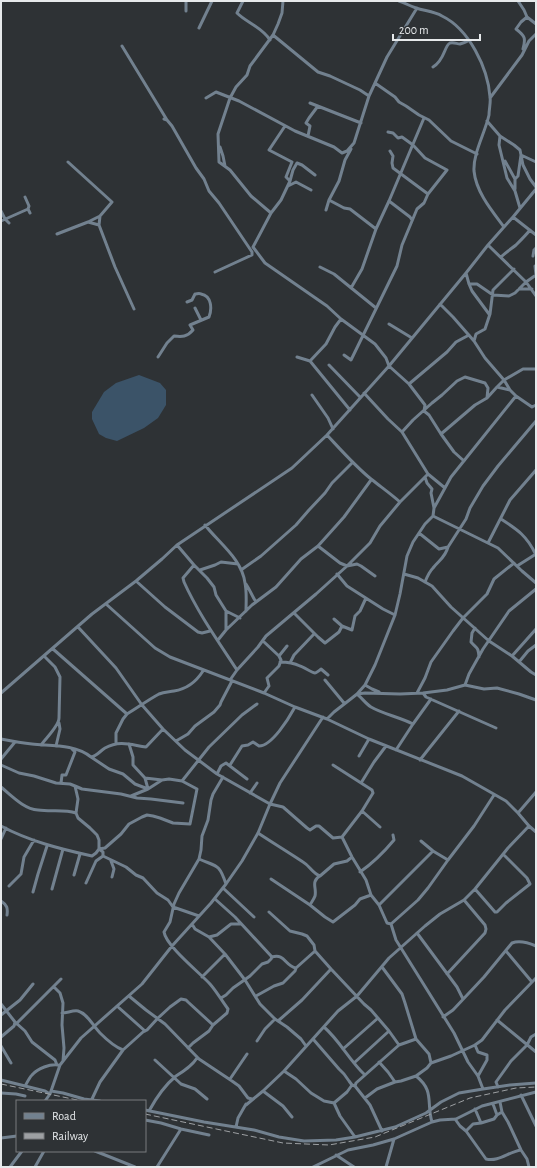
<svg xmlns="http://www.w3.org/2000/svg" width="537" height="1168" font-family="'Alegreya Sans',sans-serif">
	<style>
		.pitch { fill: #3b5368 }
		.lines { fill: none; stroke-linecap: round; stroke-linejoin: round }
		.minor { stroke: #72818f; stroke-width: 3 }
		.rail { stroke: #9da0a3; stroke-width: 1; stroke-dasharray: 6 3; stroke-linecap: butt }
	</style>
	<rect width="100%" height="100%" fill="#2e3235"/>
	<path class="pitch" d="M139 375 160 383 166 390V405L158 418 144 428 117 441 106 438 99 434 92 419V412L104 392 116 383Z"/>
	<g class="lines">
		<path class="minor" d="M243 1 237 13C247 23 262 27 270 40
			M399 1C405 3 410 6 416 8 425 11 434 11 442 16 469 29 488 68 490 97 491 102 489 109 489 115 485 133 473 153 474 171 476 192 492 211 504 227
			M518 1 524 10 527 17 536 24
			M186 11V1
			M199 28 212 1
			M273 35 318 72 330 76 360 90 369 96
			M122 46 167 120
			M523 49C526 38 525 36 516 29L521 22 527 17
			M433 67C445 60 444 46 450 43 454 42 457 44 460 44 463 43 467 42 469 40
			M375 83 395 97 399 102 406 106 419 115 429 120 451 141 477 154
			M206 98 216 92 239 101 295 131 334 147 342 153 347 151 354 143 369 96 387 57 417 8
			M490 98 522 55 529 41 536 34
			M310 103 361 123
			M164 119 167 120 172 126 196 168 204 179 209 191 219 203 252 252V255L215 272
			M487 121 500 136 499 145 507 178 515 191 520 208
			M285 126 269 150 292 162 286 177 290 181 281 200 271 213 253 247 265 263 327 306 341 319 375 344 386 358 389 366 409 384 425 405 424 411
			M308 136 310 126 306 123 309 118 318 106
			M500 136 514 145 520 150 523 165 530 179 536 187
			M220 147 223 156 225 166
			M390 151 393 156 392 163 393 168 428 194
			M505 161 515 179V189
			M515 179 518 176 521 155 536 162
			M290 181 293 170 297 163 302 165 315 175
			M288 186 296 182 311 190
			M25 197 29 206 28 209
			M329 200 344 208 350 209 376 229
			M389 201 410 217 412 220
			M326 210 329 200 339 181 345 160 351 149
			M1 211 5 219 9 223
			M271 213 251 196 230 170 219 162 218 134 230 98 236 87 247 75 250 66 273 35 278 24 282 13 283 1
			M100 216 99 225 115 267 134 309
			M513 217 536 235
			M1 221 28 209 30 213
			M88 222 99 225
			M57 234 88 222 100 216 112 202 68 162
			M488 245 526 282 536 296
			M533 256 534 250 536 248
			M501 257C506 252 511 249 516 245 521 240 526 235 530 230
			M535 266 536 275
			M320 267 334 274 376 308
			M466 273 469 284H477L493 295 509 296 515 293 526 282 536 275
			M469 284 472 291 489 314
			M351 288 362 269 376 229 389 201 424 118
			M519 289H532
			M440 304 453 317 474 341 485 358 504 380 510 390 516 396 532 407 536 405
			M195 308 201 320
			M389 324 412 338
			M474 341 476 334 485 329 490 314 493 290 514 269
			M344 355 351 360 397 266 402 245 417 209 424 203 428 194 447 170 425 158 413 145 402 137 398 138 393 133 388 132
			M158 357 167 343 174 336C182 337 187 337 193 330L190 325 209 317C212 309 212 296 201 294 199 293 197 294 195 294L192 300 187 302
			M297 357 310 361 350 410
			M310 361 326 344 335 327 341 319
			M329 365 360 397
			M409 384 447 352 456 342 469 335
			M497 387 504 380 523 369H536
			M312 395 328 418 333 429
			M424 411 429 415 441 434 475 405 487 398 497 387 510 390
			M402 432 413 420 432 403 442 395 457 381 465 377 485 383 488 388 487 398
			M441 434 454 452 464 461
			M327 435C341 450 355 466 371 479 381 487 391 494 400 502
			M428 474 445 488
			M425 477 427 483 432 489 431 493 434 508
			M433 516 498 548 522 571 536 583
			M501 519C518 530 527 536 536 555
			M205 525C219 543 242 559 245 583 247 593 246 602 246 611
			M419 533 439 549 448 547 466 519 470 508 483 486 498 466 536 421
			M488 543 510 500 536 470
			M177 545 194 565 207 578 214 587 216 595 226 611 240 618
			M318 546 340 563 347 566 357 564 361 566 375 576
			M194 565 183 578 184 582C198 613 218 641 237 670
			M517 566 536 554
			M200 570 215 565 221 562 238 564
			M241 570 261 556 296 525 309 510 325 493 332 483 352 463
			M337 574 347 586 383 609 395 615
			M404 574 418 578 432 586 451 607 489 641 512 656 531 672 536 675
			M136 581 165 607 198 632 202 633 210 631
			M425 582C427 577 429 572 433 568 439 560 445 558 448 547
			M246 584C250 590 252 596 256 602
			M106 604 155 648 170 657 264 693 295 707 327 719 369 739 462 776 506 801 518 813 529 826 536 832
			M294 613 318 637 325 643 339 632 342 626
			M334 619 342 626 352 630 355 616 360 611 366 598
			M78 627 116 668 142 705 163 729 185 750 217 774 270 804 283 807 307 828 310 830 316 826H319L333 838 342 837
			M475 628 472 633 471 642C477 649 478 646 479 657
			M226 629V611
			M218 640 226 630 252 605 276 587 301 559 318 546 327 536 344 517 371 480
			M263 641 279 656 281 660 279 666 267 678 269 686 264 693
			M53 649 127 714C137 708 148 700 159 694 164 692 169 692 174 691 187 689 196 682 203 671
			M279 656 287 646
			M512 656 536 629
			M280 662C287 662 294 663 300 666 304 667 312 673 315 673 316 673 320 670 321 669L328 675
			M519 662 528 651 536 645
			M290 663 294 655 314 634
			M230 680 237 670 258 647 266 636 316 594 347 566 370 543 380 526 400 502 428 474 402 432 388 419 364 393
			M325 680 344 703
			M365 685 372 689 379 692
			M465 685 469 674 483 649 509 611 536 589
			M1 693 92 614 136 581 162 559 177 545 292 468 327 435 389 366 466 273 488 245 513 217 536 189
			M417 693 425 678 431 662 453 631 463 618 487 594 494 579 514 563
			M423 693 426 697 496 728
			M327 719 334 712 352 698 357 694 365 693 400 694 423 693 447 690 465 685 484 689 497 688 519 694 536 700
			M413 724C399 717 383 714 371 707 366 704 362 698 357 694L365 685 375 665 395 615 400 594 407 556 413 542 425 524 433 516 434 508 451 477 516 396
			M1 739C11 741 21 743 32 744 51 746 75 744 91 757 97 756 100 751 105 748 120 740 131 745 146 747L163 729
			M176 741 188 734 195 726 214 712 220 705 221 702 232 681
			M116 744V733L123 719 127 714
			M129 744 133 757V765L145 778 162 780
			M41 745C46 738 59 726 59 718L60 677 55 667 44 656
			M56 746 60 729 59 723
			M396 750 413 724 431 699
			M359 756 369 739
			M91 757 109 769 123 774 135 784 148 789 145 778
			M1 759 15 742
			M420 760 427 751 459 711
			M1 765 19 773 34 776 56 783 70 784 75 786 78 799 76 813 78 818 90 828 97 835 99 840V849L103 852V856L96 861 86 883
			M230 765 242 746 248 745 253 742 259 746C272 746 289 718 295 707
			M333 765 372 790 373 793 362 811 342 837 352 857 366 880 371 895 379 905 387 923 391 924 396 940 454 1033 468 1062 478 1076 483 1089 510 1085 536 1083
			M217 774 221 766 226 763 247 779
			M182 781 209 747 242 715 257 704
			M61 783 62 775H66L75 752 72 749
			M361 783 374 762 386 746
			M75 786 82 789 121 794 137 798 151 799 183 803
			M1 787C12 796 24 809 38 810 51 812 64 809 76 813
			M250 793 257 783
			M362 811 380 827
			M518 813 536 792
			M1 826C29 841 60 849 92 856L96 853 99 849 105 848 121 834 129 824 142 817 147 815 153 816 160 818 173 823 190 824 197 789 182 781 169 779 162 780 148 789 131 796
			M258 833C273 843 288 852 303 862 310 866 312 873 320 876L334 864 347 861 352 857
			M1 839 6 828
			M421 841 433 851 448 860
			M103 856 126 867 136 875 143 878 157 893 168 900 173 907 199 916
			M199 859C217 867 219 863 226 884
			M111 861 114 869 112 877
			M360 872C373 863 384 852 394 840L393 835
			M74 875 80 854
			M271 879 310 905 325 917 333 922 355 905 360 899 371 895
			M9 886 21 874 24 857 34 840
			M223 888 254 917
			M52 889 63 849
			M475 889 495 912H497L506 903 530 884 527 878 503 854
			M33 892 38 874 47 846
			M215 899 235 917 272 957
			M1 901C7 905 8 908 7 915
			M310 905C311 903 314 899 315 896 317 887 310 882 321 875
			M379 905 433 851
			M269 912 290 931 302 934 307 936 314 945 315 951 331 969 364 1004 371 1010 389 1031 399 1045
			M192 924 195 929 209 937 225 954 245 980 260 1004 275 1019 287 1027 301 1039 306 1046
			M391 924 418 900 428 888 448 860 474 826 494 795
			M417 933 457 987 463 999
			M209 937 217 935 231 924H240
			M506 951 532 982
			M382 967 402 994 405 1003 416 1039 429 1054 431 1063
			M447 974 485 933 486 929 485 925 464 900
			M202 977 225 954
			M54 987 60 993 63 1003 62 1025 64 1048 63 1061
			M129 996 146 1010 165 1024 199 1059 232 1081 239 1086 248 1098 252 1099
			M256 996 274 986 283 983 295 971 296 968 315 951
			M221 998 226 995 233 988 250 976 262 964 268 962 271 959 272 957C285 953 285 966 296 968
			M1 1004 15 1022 25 1031 32 1042 55 1060 57 1065
			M117 1006 145 1031
			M62 1013C67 1013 73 1010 78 1011 88 1014 93 1026 100 1033 107 1040 115 1047 123 1050
			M1 1015 20 1000 33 984
			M443 1017 453 1010 484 977 512 943C520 940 529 943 536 946
			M497 1020 536 1052
			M278 1021 302 1000 331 969
			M16 1024 61 979
			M324 1027C340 1041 349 1060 365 1075
			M1 1037 14 1026 15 1022
			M313 1039 339 1069 344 1074 349 1081 352 1085 355 1086
			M257 1041 265 1029 275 1019
			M475 1045 478 1052 487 1055V1060L478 1076
			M1 1046 11 1063
			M188 1048 193 1043 209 1031 213 1025 227 1013 228 1009C222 1001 217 992 210 984 200 973 166 946 164 932L170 922 174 904 179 893 199 859 201 850 202 836 208 820 211 800 213 794 223 777
			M343 1049 378 1018
			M155 1060 181 1084 195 1089 207 1099
			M379 1062 388 1072 395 1082
			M354 1063 389 1031
			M284 1071 296 1079 311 1093 324 1101 334 1103 340 1116 355 1137
			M416 1076C435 1091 426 1103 432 1122
			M230 1079 247 1054
			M1 1080 45 1091 50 1094
			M25 1086C27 1083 29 1078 32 1075 38 1068 50 1064 58 1065
			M498 1087 496 1082 511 1061 527 1045 531 1037 536 1034
			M51 1091 63 1093 84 1099 100 1101
			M263 1091 283 1106 292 1117
			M1 1093 16 1094 25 1096
			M521 1095 536 1126
			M365 1098 377 1089 395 1082 401 1081 416 1076 427 1068 431 1063 451 1056 475 1045 482 1040 505 1010 536 978
			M92 1099 100 1082 123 1050 143 1032 147 1030 158 1018 170 1007 181 999 186 1000 188 1002 213 1025
			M45 1101 50 1094 60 1065 81 1038 142 984 172 946 211 903 226 884 242 861 258 833 270 804 280 783 323 717
			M500 1102 502 1112 508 1122 521 1150 527 1159 529 1167
			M334 1103 347 1092 352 1085
			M493 1104 497 1115
			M246 1105 263 1091 284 1071 338 1011 357 996 389 958 425 926 440 914 464 900 475 889 508 848 529 826
			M145 1110 204 1122 254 1130 279 1137 304 1141 336 1140 355 1137 395 1127 426 1113 441 1102 459 1093 483 1089
			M149 1111C156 1098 164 1086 176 1076 184 1071 192 1066 197 1058
			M455 1119 460 1126 466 1131 486 1159C499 1162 508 1152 521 1150
			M145 1120 161 1123 181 1129 209 1135
			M481 1123 494 1119 497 1115 502 1112
			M236 1127 238 1118 246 1104
			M382 1131 370 1105 355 1086 356 1083 399 1045 416 1039
			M466 1131 473 1124 481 1123 475 1109
			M1 1138 17 1136
			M95 1151 135 1167
			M336 1155 354 1167
			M10 1167 22 1151
			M35 1167 44 1151
			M157 1167 181 1129
			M313 1167 348 1150 373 1145 394 1139 432 1122 440 1120 456 1119 482 1106 536 1092
			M386 1167 394 1139"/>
		<path class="rail" d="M1 1084 82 1101
			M145 1114 283 1143 329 1145 375 1137 470 1098 516 1088 536 1087"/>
	</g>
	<rect width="537" height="1168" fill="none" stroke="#e6e9eb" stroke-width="4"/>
	<rect x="16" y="1100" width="130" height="52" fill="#2e3235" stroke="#787b7e"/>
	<rect x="24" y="1113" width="20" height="6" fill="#72818f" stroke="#787b7e"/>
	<text x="52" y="1120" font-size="12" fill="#e6e9eb">Road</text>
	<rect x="24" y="1133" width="20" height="6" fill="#9da0a3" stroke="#787b7e"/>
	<text x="52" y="1140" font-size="12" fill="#e6e9eb">Railway</text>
	<path d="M393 34v6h87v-6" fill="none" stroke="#e6e9eb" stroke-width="2"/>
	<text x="399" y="34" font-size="12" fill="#e6e9eb" stroke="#2e3235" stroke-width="3" paint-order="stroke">200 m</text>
</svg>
